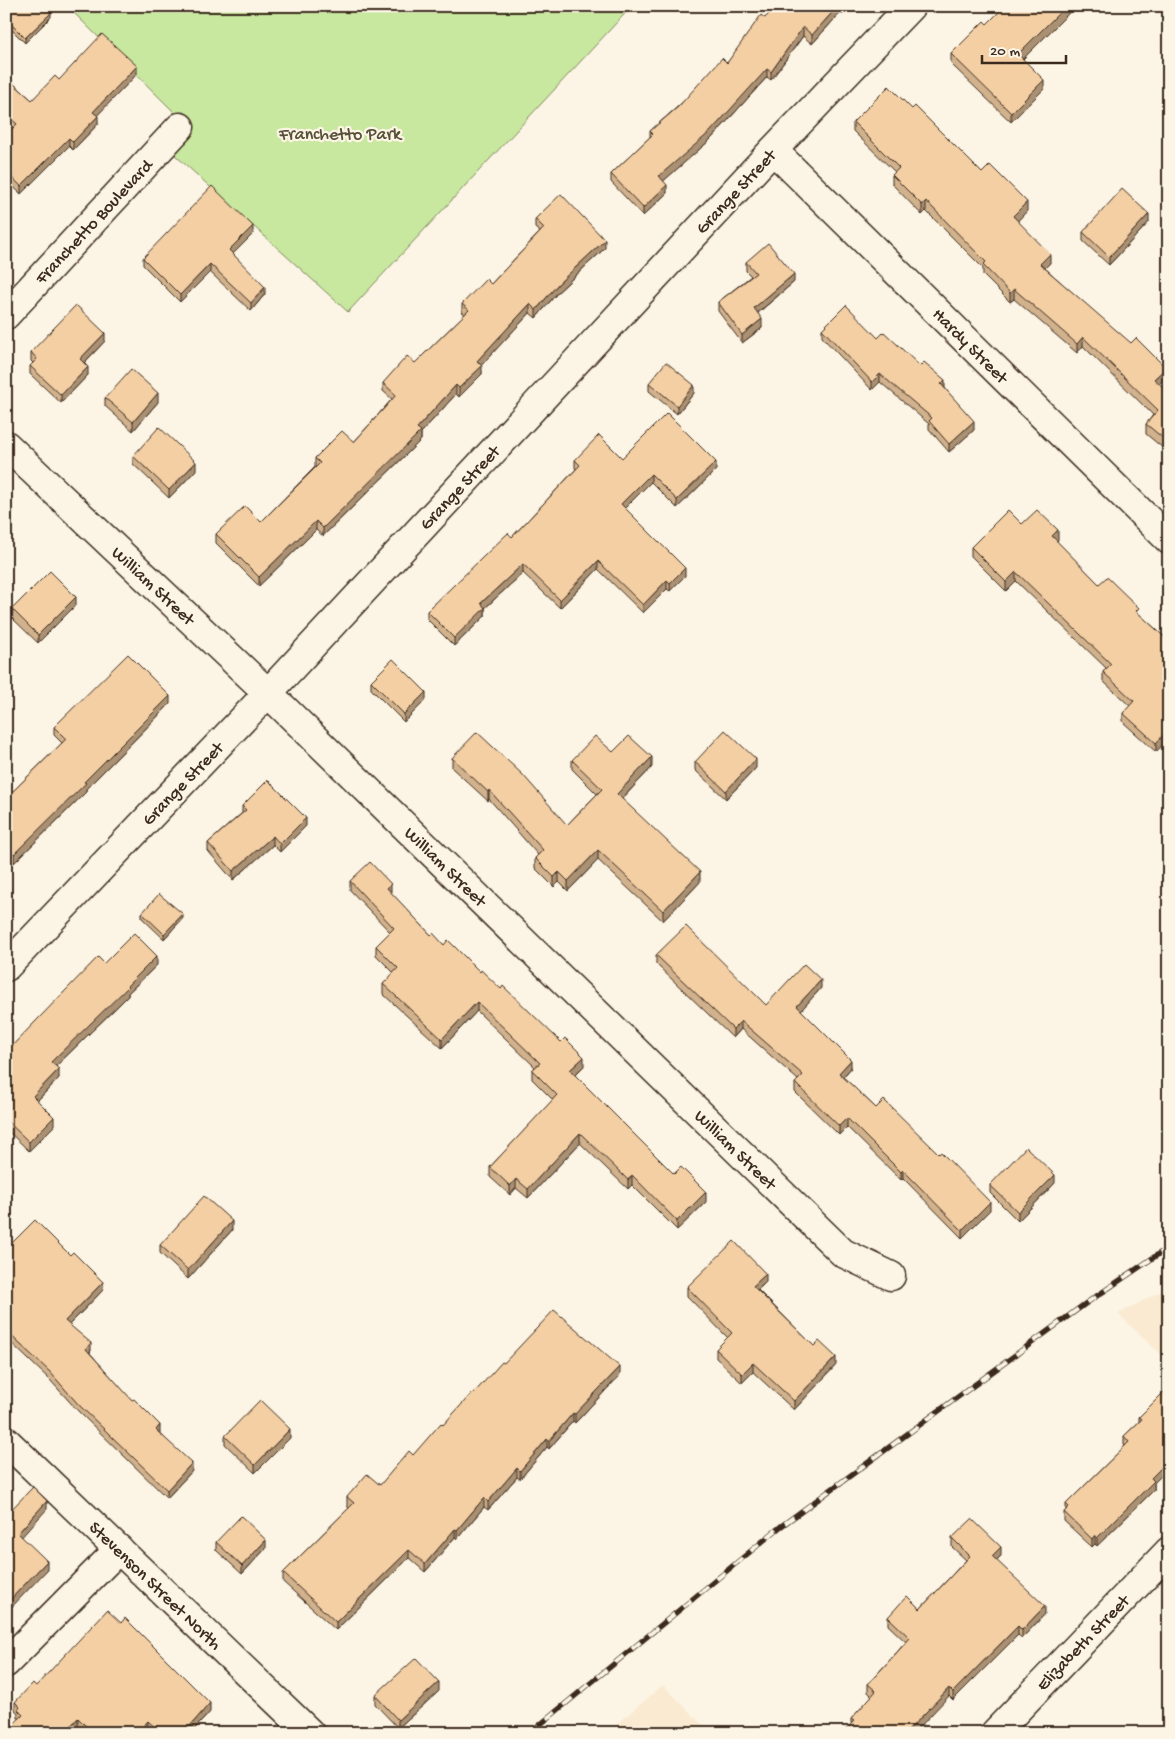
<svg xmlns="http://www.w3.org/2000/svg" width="1175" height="1739" font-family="'Gochi Hand',sans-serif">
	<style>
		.built { fill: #faead2 }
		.green { fill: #c8e79f; stroke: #82885e }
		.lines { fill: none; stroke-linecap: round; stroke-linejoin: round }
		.minor-casing { stroke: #3b2a1e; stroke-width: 31 }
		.secondary-casing { stroke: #3b2a1e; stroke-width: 31 }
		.minor { stroke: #fcf5e5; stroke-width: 28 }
		.secondary { stroke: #fcf5e5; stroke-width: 28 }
		.rail-casing { stroke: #3b2a1e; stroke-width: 5.5 }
		.rail { stroke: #fcf5e5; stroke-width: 4; stroke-dasharray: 11; stroke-linecap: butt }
		.wall { fill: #d2b28d; stroke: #3b2a1e }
		.shaded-wall { fill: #ab9173; stroke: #3b2a1e }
		.building { fill: #f4cfa4; stroke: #3b2a1e }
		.labels { text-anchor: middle; stroke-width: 4.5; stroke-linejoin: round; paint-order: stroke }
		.park-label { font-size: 18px; fill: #575038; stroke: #fcf5e5 }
		.street-label { font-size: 18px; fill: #3b2a1e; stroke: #fcf5e5 }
	</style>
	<rect width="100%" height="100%" fill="#fcf5e5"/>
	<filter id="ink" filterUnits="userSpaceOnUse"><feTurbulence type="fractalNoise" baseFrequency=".02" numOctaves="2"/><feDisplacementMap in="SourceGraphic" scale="10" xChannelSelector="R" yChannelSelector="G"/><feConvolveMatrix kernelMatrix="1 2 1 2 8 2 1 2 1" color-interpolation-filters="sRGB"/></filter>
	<g filter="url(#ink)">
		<path class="built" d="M1169 1287V1362L1118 1314Z
			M663 1685 711 1733H606Z"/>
		<path class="green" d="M67 6H632L348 312 154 136 174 112Z"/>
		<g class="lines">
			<g class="minor-casing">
				<path id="minor" d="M773 150 1169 540
					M6 315 180 127
					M6 445 268 693 843 1253 891 1276
					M6 967 268 693 773 150 911 6
					M6 1663 119 1549"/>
			</g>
			<g class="secondary-casing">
				<path id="secondary" d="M6 1441 310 1733
					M995 1733 1169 1551"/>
			</g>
			<use href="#minor" class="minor"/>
			<use href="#secondary" class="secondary"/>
			<g class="rail-casing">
				<path id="rail" d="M530 1733 780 1527 1085 1304 1169 1247"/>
			</g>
			<use href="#rail" class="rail"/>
		</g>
		<path class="wall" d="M6 6 51 17 25 43 6 24Z
			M776 6H850L843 14 841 12 812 44 803 36 771 80 767 77 710 140 663 181 667 193 643 216 611 182V174L650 137V131L727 63Z
			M1005 6H1076L1023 59 1044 89 1011 122 951 64V54L987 24Z
			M137 74 97 115 98 124 73 150 69 146 21 194 6 180V135L13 128 6 121V77L32 100 59 80Z
			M912 109 982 173 1027 211 1017 221 1050 263 1045 268 1166 377 1159 384 1169 392V453L1146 434V424L1153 415 1083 346 1077 353 1014 299 1010 302 983 275V268L926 211 922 215 892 184V175L895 172 853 131V122Z
			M535 219 605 248 558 292 536 318 530 313 481 365 482 374 459 397 456 394 421 433V440L323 536 316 530 259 586 216 543V534L261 522 315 467V458L354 442 392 399 383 391V383L415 363 465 314 462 312V304L491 284 540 232 535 228Z
			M1149 222 1109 265 1083 241V232Z
			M253 234 233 254 265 294 251 311 210 272 180 302 143 265V258Z
			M746 262 794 282 758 313 762 328 742 343 718 311V302L751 276 746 271Z
			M822 329 878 338 945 388 974 430 949 452 929 429V424L880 382 872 390 822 337Z
			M105 341 84 363 88 375 61 403 30 374V366L33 363 31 361V352Z
			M649 383 694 393 677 414 649 391Z
			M105 398 158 402 133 431 105 406Z
			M133 456 196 470 169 498 133 464Z
			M622 458 716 470 677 508 651 482 625 508 685 576 670 591 667 589 643 613 598 569 560 608 523 573 485 608V616L454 646 427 619V611L512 537 576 469 575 468V460Z
			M1022 524 1058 540 1056 541 1099 584 1139 614 1169 641 1156 752 1123 722V713L1130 706 1103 681V672L1106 668 1016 581 1006 591 971 556V547Z
			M76 605 38 643 12 618V609Z
			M371 681 426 700 404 722 371 689Z
			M170 704 86 789V792L14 863 12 861 6 866V798L62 743 54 735V727Z
			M613 752 652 767 622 799 700 882 663 921 598 860 568 891 559 882 554 887 535 868V858L538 855 489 799 488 801 452 768V758L567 825 597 794 572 769V760Z
			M695 762 756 768 726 799 695 770Z
			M242 806 306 826 280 852 273 845 233 880 208 851V843L242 813Z
			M350 881 391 893 431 935 480 972 584 1066 575 1075 674 1174 706 1202 677 1230 632 1185 628 1189 580 1143 528 1198 516 1188 510 1195 490 1177V1167L553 1100 532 1079V1070L535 1067 477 1011 442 1048 383 994V984L394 973 376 955V946L390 932 350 890Z
			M142 913 183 918 164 939 142 918Z
			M656 955 766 1005 821 988 801 1010 851 1068 843 1077 876 1108 990 1210 962 1238 903 1178 901 1180 847 1127 839 1135 795 1092V1083L798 1080 741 1029 733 1038 656 964Z
			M104 963 157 965 128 993V996L56 1066 59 1078 37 1101 54 1126 29 1151 6 1129V1052Z
			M1055 1183 1018 1221 990 1193V1185Z
			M232 1230 188 1279 160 1253V1245Z
			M6 1249 103 1290 69 1325 91 1350 90 1353 160 1433 192 1471 167 1498 78 1411 50 1380 6 1338Z
			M766 1282 758 1290 814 1346 836 1365 794 1410 753 1372 742 1383 716 1358V1349L728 1338 687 1296V1287Z
			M504 1363 620 1375 575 1423 573 1421 549 1449 547 1447 520 1479 517 1477 488 1510 484 1507 457 1539 455 1537 425 1572 409 1558 336 1630 283 1582V1573L349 1508 347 1506V1497L380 1485 413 1455 443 1425Z
			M1169 1387 1154 1483V1490L1097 1546 1095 1544 1092 1547 1064 1521V1512L1066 1511V1504L1125 1446 1124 1445V1436L1139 1422V1417Z
			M225 1436 290 1438 255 1473 225 1444Z
			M952 1538 1001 1556 996 1560 1045 1614 1022 1638 1018 1635 953 1700 949 1696 851 1723V1719L872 1696 868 1692V1684L906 1642 888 1625V1617L920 1609 966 1560 952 1547Z
			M216 1542 266 1548 242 1574 216 1550Z
			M36 1686 210 1712 191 1733H152L148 1729 145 1733H85L78 1726 18 1718V1713L15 1710V1702Z
			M439 1691 398 1728 375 1704V1695Z"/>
		<path class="shaded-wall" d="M838 6H841V12L812 44V35Z
			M843 6H850L843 14Z
			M1066 6H1076L1018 64V54Z
			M51 13V17L25 43V38Z
			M803 27V36L771 80V72Z
			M137 66V74L93 120V112Z
			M767 69V77L710 140 659 185V176Z
			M1044 80V89L1011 122V113Z
			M98 116V124L73 150V142Z
			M69 138V146L21 194V186Z
			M667 185V193L643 216V208Z
			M926 201V211L922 215V205Z
			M1027 202V211L1013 226V216Z
			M1149 214V222L1109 265V257Z
			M253 226V234L229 258V250Z
			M605 240V248L558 292 536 318V310L558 284Z
			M1050 254V263L1040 273V264Z
			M210 264V272L180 302V295Z
			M794 274V282L754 316V308Z
			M265 287V294L251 311V303Z
			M1014 289V299L1010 302V293Z
			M530 304V313L477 370V361Z
			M762 319V328L742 343V335Z
			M105 333V341L80 367V359Z
			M1083 337V346L1077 353V344Z
			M482 366V374L459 397V388Z
			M88 367V375L61 403V395Z
			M1166 368V377L1154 389V379Z
			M880 374V382L872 390V382Z
			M945 380V388L941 384Z
			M456 385V394L421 433V440L323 536V528L417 428Z
			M694 385V393L677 414V406Z
			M158 393V402L133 431V422Z
			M974 421V430L949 452V444Z
			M196 462V470L169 498V490Z
			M716 462V470L677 508V500Z
			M651 474V482L621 512V504Z
			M10 511V520L6 524V515Z
			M316 521V530L259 586V577Z
			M1058 530V540L1052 546V536Z
			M598 561V569L560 608V600Z
			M523 564V573L485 608V616L454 646V638L481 603Z
			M685 568V576L670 591V583Z
			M1016 572V581L1006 591V582Z
			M667 580V589L643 613V605Z
			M76 597V605L38 643V635Z
			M426 692V700L404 722V714Z
			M170 696V704L86 789V792L14 863V854L84 782Z
			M1169 729V738L1156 752V743Z
			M652 757V767L617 804V794Z
			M756 759V768L726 799V791Z
			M489 790V799L488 801V792Z
			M306 818V826L280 852V844Z
			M273 836V845L233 880V871Z
			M598 850V860L568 891V881Z
			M12 852V861L6 866V858Z
			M559 872V882L554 887V877Z
			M700 872V882L663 921V911Z
			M391 884V893L387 888Z
			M183 914V918L164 939V934Z
			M157 956V965L128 993V996L51 1071V1062Z
			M821 980V988L797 1015V1006Z
			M477 1002V1011L442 1048V1039Z
			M741 1021V1029L733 1038V1029Z
			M584 1057V1066L570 1079V1070Z
			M851 1060V1068L839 1081V1073Z
			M59 1069V1078L33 1105V1096Z
			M54 1117V1126L29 1151V1142Z
			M847 1118V1127L839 1135V1126Z
			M580 1133V1143L528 1198V1189Z
			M903 1170V1178L901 1180V1172Z
			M632 1175V1185L628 1189V1180Z
			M1055 1175V1183L1018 1221V1212Z
			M516 1179V1188L510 1195V1186Z
			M706 1192V1202L677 1230V1221Z
			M990 1202V1210L962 1238V1230Z
			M232 1221V1230L188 1279V1270Z
			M766 1274V1282L753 1294V1286Z
			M103 1282V1290L65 1329V1321Z
			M91 1343V1350L86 1357V1349Z
			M836 1357V1365L794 1410V1401Z
			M753 1363V1372L742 1383V1374Z
			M620 1367V1375L575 1423V1414Z
			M573 1413V1421L549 1449V1441Z
			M160 1425V1433L156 1437V1430Z
			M290 1429V1438L255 1473V1465Z
			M547 1439V1447L520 1479V1471Z
			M1169 1460V1468L1154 1483V1490L1097 1546V1538L1151 1478Z
			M192 1463V1471L167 1498V1490Z
			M517 1468V1477L488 1510V1502Z
			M484 1498V1507L457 1539V1530Z
			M47 1501V1509L18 1541V1533Z
			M455 1529V1537L425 1572V1564Z
			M1095 1535V1544L1092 1547V1539Z
			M266 1540V1548L242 1574V1566Z
			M1001 1547V1556L992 1564V1556Z
			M409 1550V1558L336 1630V1622Z
			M47 1561V1570L6 1613V1604Z
			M1045 1606V1614L1022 1638V1630Z
			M1018 1626V1635L953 1700V1692Z
			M439 1682V1691L398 1728V1720Z
			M949 1688V1696L914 1733H906Z
			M210 1703V1712L191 1733H184Z
			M78 1718V1726L72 1733H64Z
			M148 1721V1729L145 1733H137Z"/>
		<path class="building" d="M6 6H45L51 13 25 38 6 19Z
			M776 6H838L812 35 803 27 771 72 767 69 710 132 659 176 667 185 643 208 611 174 653 134 650 131 679 106 722 58 727 63 761 15 765 18Z
			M1005 6H1066L1018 54 1044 80 1011 113 951 54 984 21 987 24Z
			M102 34 137 66 93 112 98 116 73 142 69 138 21 186 6 172V135L17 124 6 114V77L32 100 55 76 59 80Z
			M889 86 912 109 915 106 982 173 990 165 1027 202 1013 216 1050 254 1040 264 1131 343 1136 338 1166 368 1154 379 1169 392V443L1146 424 1158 410 1083 337 1077 344 1014 289 1010 293 983 265 986 262 926 201 922 205 892 175 899 168 853 122Z
			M212 186 253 226 229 250 265 287 251 303 210 264 180 295 143 258Z
			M1122 189 1149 214 1109 257 1083 232Z
			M561 194 605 240 558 284 536 310 530 304 477 361 482 366 459 388 456 385 417 428 421 431 323 528 316 521 259 577 216 534 245 506 261 522 320 463 315 458 342 431 354 442 396 395 383 383 407 356 415 363 469 310 462 304 486 279 491 284 544 228 535 219Z
			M768 243 794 274 754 308 762 319 742 335 718 302 756 273 746 262Z
			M76 305 105 333 80 359 88 367 61 395 30 366 37 359 31 352Z
			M846 305 878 338 884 332 920 366 924 362 945 380 941 384 974 421 949 444 929 421 932 418 880 374 872 382 822 329Z
			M666 362 694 385 677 406 649 383Z
			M131 369 158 393 133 422 105 398Z
			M667 413 716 462 677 500 651 474 621 504 685 568 670 583 667 580 643 605 598 561 560 600 523 564 481 603 485 608 454 638 427 611 508 533 512 537 580 465 575 460 599 435 622 458Z
			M159 427 196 462 169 490 133 456Z
			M6 507 10 511 6 515Z
			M1008 510 1022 524 1037 510 1058 530 1052 536 1099 584 1107 577 1139 608 1136 611 1169 641V729L1156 743 1123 713 1134 701 1103 672 1111 664 1016 572 1006 582 971 547Z
			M50 571 76 597 38 635 12 609Z
			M128 654 170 696 84 782 86 783 14 854 12 852 6 858V798L66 739 54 727Z
			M393 659 426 692 404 714 371 681Z
			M725 730 756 759 726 791 695 762Z
			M477 732 523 775 567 825 602 789 572 760 595 736 613 752 629 736 652 757 617 794 700 872 663 911 598 850 568 881 559 872 554 877 535 858 543 850 489 790 488 792 452 758Z
			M268 780 306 818 280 844 273 836 233 871 208 843 246 810 242 806Z
			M370 862 391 884 387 888 431 935 433 933 444 945 448 940 480 972 481 970 501 989 503 986 561 1042 565 1038 584 1057 570 1070 674 1174 681 1167 706 1192 677 1221 632 1175 628 1180 580 1133 528 1189 516 1179 510 1186 490 1167 557 1095 532 1070 540 1063 477 1002 442 1039 383 984 398 968 376 946 394 928 350 881Z
			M159 894 183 914 164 934 142 913Z
			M686 926 766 1005 804 964 821 980 797 1006 851 1060 839 1073 876 1108 884 1100 939 1154 941 1152 990 1202 962 1230 903 1170 901 1172 847 1118 839 1126 795 1083 803 1075 741 1021 733 1029 656 955Z
			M134 933 157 956 127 986 128 987 51 1062 59 1069 33 1096 54 1117 29 1142 6 1120V1052L98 957 104 963Z
			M1026 1147 1055 1175 1018 1212 990 1185Z
			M204 1196 232 1221 188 1270 160 1245Z
			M35 1220 70 1255 73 1252 103 1282 65 1321 91 1343 86 1349 132 1400 134 1399 160 1425 156 1430 192 1463 167 1490 78 1404 50 1372 6 1331V1249Z
			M734 1241 766 1274 753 1286 814 1346 819 1341 836 1357 794 1401 753 1363 742 1374 716 1349 732 1333 687 1287Z
			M554 1310 620 1367 575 1414 573 1413 549 1441 547 1439 520 1471 517 1468 488 1502 484 1498 457 1530 455 1529 425 1564 409 1550 336 1622 283 1573 354 1503 347 1497 367 1474 380 1485 409 1451 413 1455 441 1423 443 1425 473 1392 474 1393 502 1362 504 1363Z
			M1169 1387V1460L1151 1478 1154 1481 1097 1538 1095 1535 1092 1539 1064 1512 1069 1507 1066 1504 1129 1442 1124 1436 1142 1419 1139 1417Z
			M260 1400 290 1429 255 1465 225 1436Z
			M33 1487 47 1501 18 1533 47 1561 6 1604V1515Z
			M241 1516 266 1540 242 1566 216 1542Z
			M972 1519 1001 1547 992 1556 1045 1606 1022 1630 1018 1626 953 1692 949 1688 906 1733H842L854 1721 851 1719 876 1691 868 1684 910 1638 888 1617 907 1596 920 1609 970 1556 952 1538Z
			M107 1610 121 1623 125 1618 210 1703 184 1733H161L148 1721 137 1733H93L78 1718 64 1733H6V1731L23 1715 18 1710 20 1707 15 1702 33 1683 36 1686Z
			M416 1658 439 1682 398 1720 375 1695Z"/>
	</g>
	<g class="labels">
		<g class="park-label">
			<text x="340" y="139">Franchetto Park</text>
		</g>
		<g class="street-label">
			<text transform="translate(735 191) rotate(-47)" y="6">Grange Street</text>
			<text transform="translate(93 221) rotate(-47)" y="6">Franchetto Boulevard</text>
			<text transform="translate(971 345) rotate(45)" y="6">Hardy Street</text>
			<text transform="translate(459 487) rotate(-47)" y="6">Grange Street</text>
			<text transform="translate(154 585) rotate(43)" y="6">William Street</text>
			<text transform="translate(182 783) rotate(-46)" y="6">Grange Street</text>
			<text transform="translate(446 866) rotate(44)" y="6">William Street</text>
			<text transform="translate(736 1149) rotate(44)" y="6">William Street</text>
			<text transform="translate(156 1585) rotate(44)" y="6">Stevenson Street North</text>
			<text transform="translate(1082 1642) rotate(-46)" y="6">Elizabeth Street</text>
		</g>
	</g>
	<rect width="1175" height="1739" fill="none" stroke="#fcf5e5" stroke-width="25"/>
	<rect x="12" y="12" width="1150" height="1714" fill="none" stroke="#3b2a1e" stroke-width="2" filter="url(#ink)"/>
	<path d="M982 55v8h84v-8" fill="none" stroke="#3b2a1e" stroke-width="2.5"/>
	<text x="990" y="55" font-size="15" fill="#3b2a1e" stroke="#fcf5e5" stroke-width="4" paint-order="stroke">20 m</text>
</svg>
